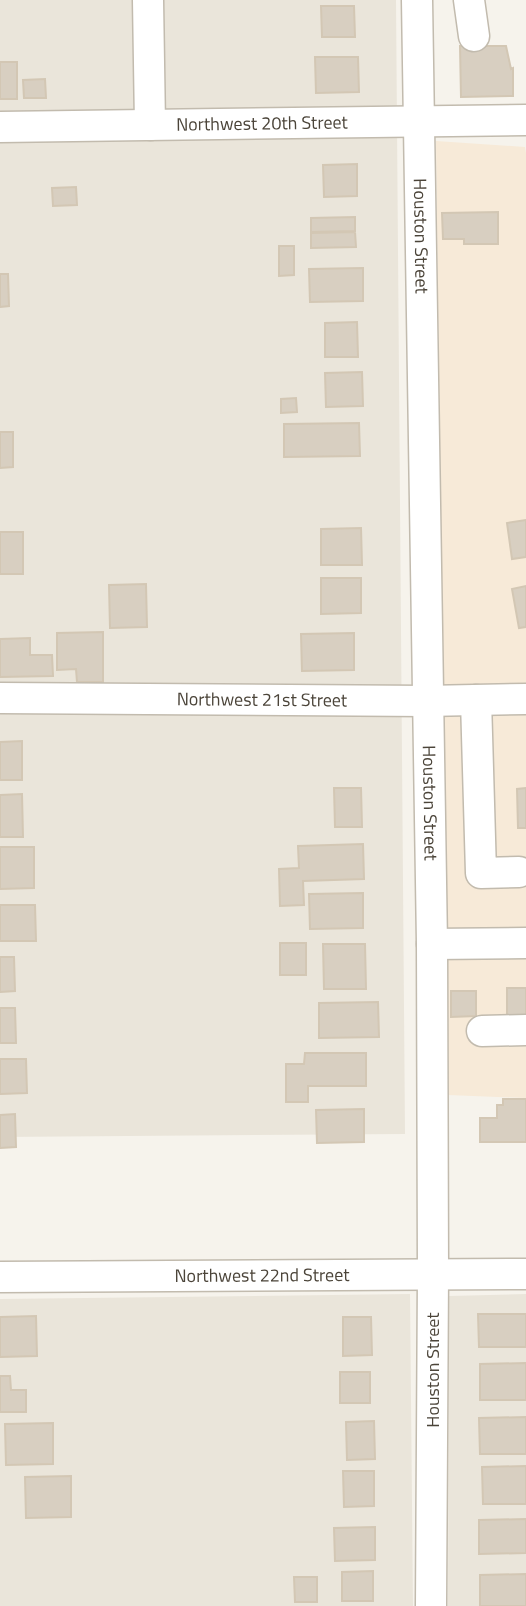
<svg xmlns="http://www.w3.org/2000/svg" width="526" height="1606" font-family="'Titillium Web',sans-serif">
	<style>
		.residential { fill: #eae5da }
		.commercial { fill: #f7ead8 }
		.building { fill: #d8cfc1; stroke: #d3c7b4; stroke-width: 2 }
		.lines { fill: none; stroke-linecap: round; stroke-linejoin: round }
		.minor-casing { stroke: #c2bbae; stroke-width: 33 }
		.minor { stroke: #fff; stroke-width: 30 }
		.labels { text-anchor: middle; stroke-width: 6; stroke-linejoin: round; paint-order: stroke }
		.street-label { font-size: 18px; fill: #4b4439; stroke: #fff }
	</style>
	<rect width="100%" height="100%" fill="#f6f3ec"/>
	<path class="residential" d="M0 0H396L405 1134 0 1137Z
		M410 1294 413 1606H0V1299Z
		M526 1294V1606H448L449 1296Z"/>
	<path class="commercial" d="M436 141 525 147 526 153V1098L448 1095Z"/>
	<path class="building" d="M321 6H354L355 37H322Z
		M460 46H506L511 69 513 68V96L461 97Z
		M315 57H358L359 92 316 93Z
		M0 62H17V99H0Z
		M45 79 46 98H24L23 80Z
		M357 164V196L324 197 323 165Z
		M76 187 77 205 53 206 52 188Z
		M498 212V244H464V239H443L442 213Z
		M355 217V231L311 232V218Z
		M355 232 356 247 311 248V233Z
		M279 246H294V275L279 276Z
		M363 268V301L310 302 309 269Z
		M0 274H8L9 306 0 307Z
		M357 322 358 357H325V323Z
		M362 372 363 406 326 407 325 373Z
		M296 398 297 412 281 413V399Z
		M359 423 360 456 284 457V424Z
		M0 432H13V467L0 468Z
		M526 520V557L512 559 507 523Z
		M361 528 362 565H321V529Z
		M0 532H23V574H0Z
		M321 578H361V613L321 614Z
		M146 584 147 627 110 628 109 585Z
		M526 586V627L519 628 512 589Z
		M103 632V682H77L76 669 57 670V633Z
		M354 633V670L302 671 301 634Z
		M30 638V655H52L53 676 0 677V639Z
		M22 741V780H0V742Z
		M334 788H361L362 827H335Z
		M526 788V828H518L517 789Z
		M22 794 23 837H0V795Z
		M363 844 364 879 303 881 304 905 280 906 279 869 299 868 298 846Z
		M0 847H34V888L0 889Z
		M363 893V928L310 929 309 894Z
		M0 905H35L36 941H0Z
		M280 943H306V975H280Z
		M323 944H365L366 989H324Z
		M0 957H14L15 991 0 992Z
		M507 988H526V1016L507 1017Z
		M451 991H476V1016L451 1017Z
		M378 1002 379 1037 319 1038V1003Z
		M0 1008H15L16 1043H0Z
		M305 1053H366V1086H308V1102H286V1064H304Z
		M0 1059H26L27 1093 0 1094Z
		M503 1099H526V1142H480V1118H497V1105H503Z
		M364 1109V1142L317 1143 316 1110Z
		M15 1114 16 1147 0 1148V1115Z
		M478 1314H526V1347H479Z
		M36 1316 37 1356 0 1357V1317Z
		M343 1317H371L372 1355 343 1356Z
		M526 1363V1400H480V1364Z
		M340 1372H370V1403H340Z
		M0 1376H10L11 1390H26V1412H0Z
		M526 1417V1454H480L479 1418Z
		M374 1421 375 1459 347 1460 346 1422Z
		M53 1423V1464L6 1465 5 1424Z
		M526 1466V1504H483L482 1467Z
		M343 1471H374V1506L344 1507Z
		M71 1476V1517L26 1518 25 1477Z
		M526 1519V1553L479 1554V1520Z
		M375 1527V1560L335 1561 334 1528Z
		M373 1571V1601H342V1572Z
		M526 1574V1606H480V1575Z
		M294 1577H317V1602H295Z"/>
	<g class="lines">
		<g class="minor-casing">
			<g id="minor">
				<path d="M148 0 150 125"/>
				<path id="s1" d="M417 0 432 944 433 1273 431 1606"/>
				<path d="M469 0 474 36"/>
				<path id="s2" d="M0 127 526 120"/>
				<path id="s3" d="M0 698 426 701 526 699"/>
				<path d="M476 700 481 873 519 872"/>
				<path d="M432 944 526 943"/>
				<path d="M482 1031 526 1030"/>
				<path id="s4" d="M0 1277 526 1274"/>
			</g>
		</g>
		<use href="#minor" class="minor"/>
	</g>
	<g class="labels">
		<g class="street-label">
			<text dy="6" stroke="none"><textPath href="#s2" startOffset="262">Northwest 20th Street</textPath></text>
			<text dy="6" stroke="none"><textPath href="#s1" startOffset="236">Houston Street</textPath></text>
			<text dy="6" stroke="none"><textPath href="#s3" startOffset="262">Northwest 21st Street</textPath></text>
			<text dy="6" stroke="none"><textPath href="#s1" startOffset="803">Houston Street</textPath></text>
			<text dy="6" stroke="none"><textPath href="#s4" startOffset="262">Northwest 22nd Street</textPath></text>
			<text transform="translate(433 1370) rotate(-90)" y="6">Houston Street</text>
		</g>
	</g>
</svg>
